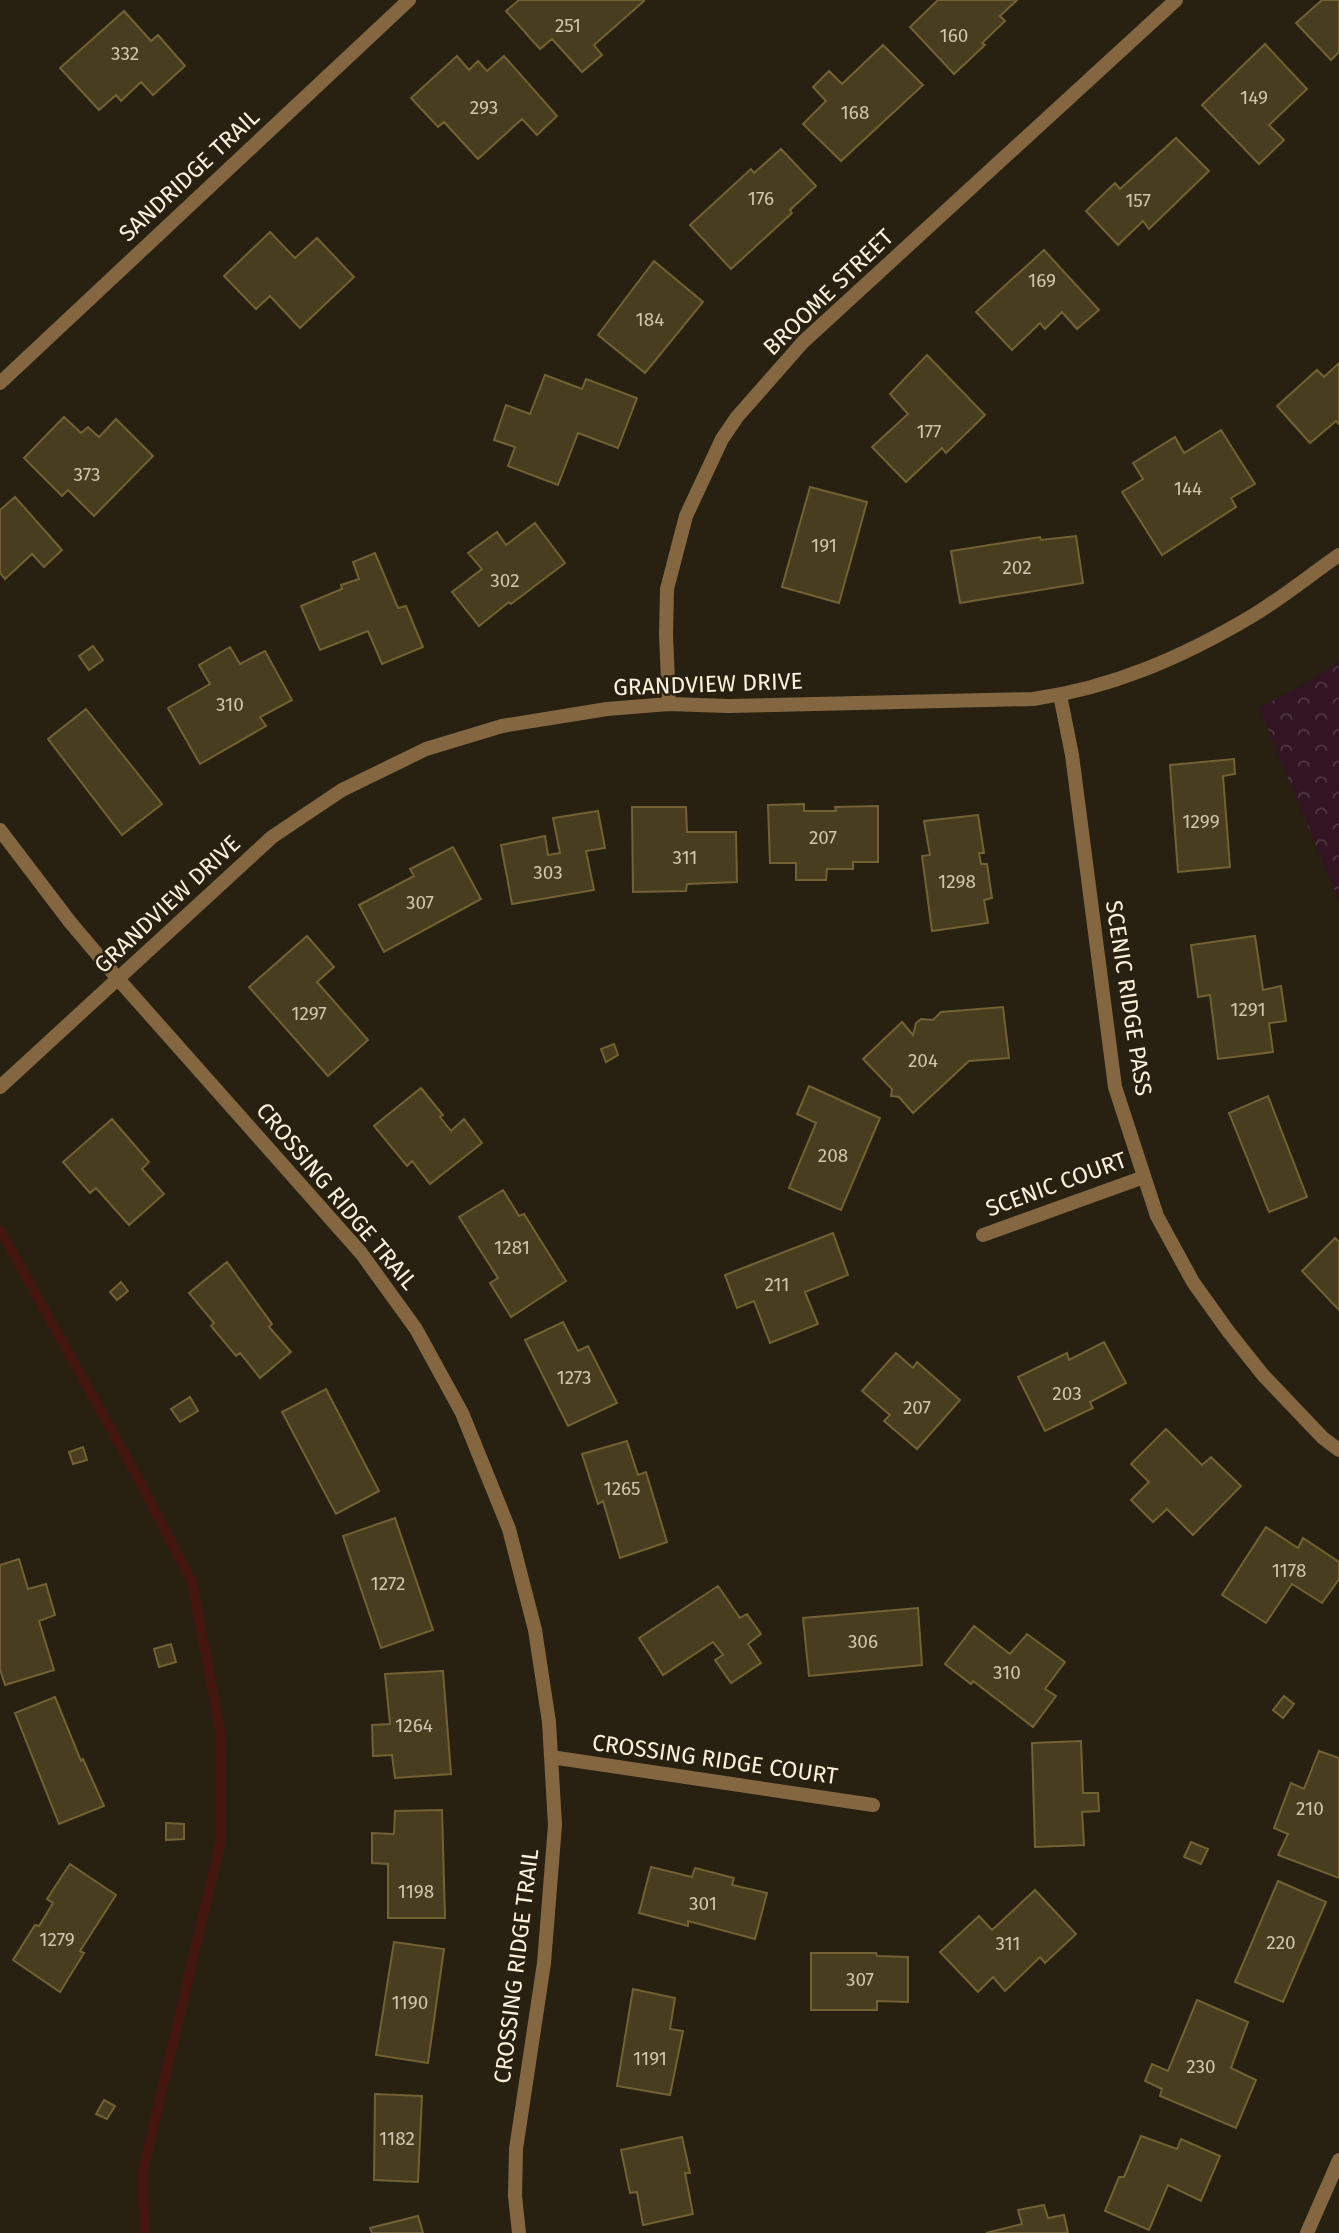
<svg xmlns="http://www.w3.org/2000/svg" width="1339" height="2233" font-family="'Fira Sans',sans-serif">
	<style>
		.forest { fill: url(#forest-crowns) }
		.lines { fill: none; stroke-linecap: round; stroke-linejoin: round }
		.stream { stroke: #44170e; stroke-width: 10 }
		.building { fill: #483d1f; stroke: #726132; stroke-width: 2 }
		.minor { stroke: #846740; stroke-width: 14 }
		.labels { text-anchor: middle; stroke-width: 5; stroke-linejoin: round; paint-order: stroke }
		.number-label { font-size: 19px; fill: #d0c4ac }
		.street-label { font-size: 23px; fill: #fdf1db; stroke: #282112 }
	</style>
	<defs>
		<pattern id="forest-crowns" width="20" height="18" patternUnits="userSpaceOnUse" patternTransform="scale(1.75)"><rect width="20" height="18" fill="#311523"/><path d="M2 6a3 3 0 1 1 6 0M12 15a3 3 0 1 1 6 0" fill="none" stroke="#503842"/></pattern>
	</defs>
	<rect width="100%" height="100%" fill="#282112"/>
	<path class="forest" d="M1339 662V901L1259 708 1293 690Z"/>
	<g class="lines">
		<path class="stream" d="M0 1230 131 1465 192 1582 220 1730 221 1840 142 2175 145 2233"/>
	</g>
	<path class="building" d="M519 0H643L644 1 594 45 602 55 582 72 552 39 540 49 506 11Z
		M938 0H1017L1000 16 1005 21 982 43 985 45 954 74 910 27Z
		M1322 0H1339V52L1331 60 1296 23Z
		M124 11 151 41 158 35 185 66 153 95 141 82 121 101 116 95 99 110 60 68Z
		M1265 44 1307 89 1269 125 1284 140 1259 164 1202 105Z
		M883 45 923 85 841 161 803 124 826 101 813 87 829 71 842 84Z
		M457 56 469 70 478 61 487 71 504 56 557 116 537 135 522 119 478 159 444 122 438 127 411 98Z
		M1176 138 1209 171 1149 229 1143 221 1118 245 1086 211 1115 183 1120 189Z
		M781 149 816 186 790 210 792 213 731 269 690 225 751 169 754 173Z
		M270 232 295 258 317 238 354 277 300 328 270 296 256 309 224 276Z
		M1044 250 1099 310 1077 329 1062 312 1045 329 1040 323 1012 350 976 312Z
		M654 261 703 302 645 373 598 335Z
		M927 355 985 415 946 453 942 448 906 482 872 447 908 414 890 394Z
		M1339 363V424L1336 421 1310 443 1277 406 1317 370 1324 377Z
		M545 375 582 389 586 379 637 398 618 448 578 433 558 485 508 466 515 447 494 440 506 405 530 414Z
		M64 417 81 433 88 427 99 437 116 419 153 456 94 516 68 490 62 496 24 458Z
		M1221 430 1255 484 1231 498 1236 507 1162 555 1122 492 1143 479 1133 463 1175 437 1184 453Z
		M810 487 867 502 839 603 782 587Z
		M15 497 62 550 44 567 32 554 5 579 0 573V510Z
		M535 523 565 563 511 604 509 602 479 626 452 592 482 569 468 553 497 532 506 545Z
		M1076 536 1083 583 960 603 951 551 1040 537 1041 540Z
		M375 553 398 608 406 606 423 647 382 664 368 631 320 650 301 606 342 589 341 585 359 579 353 562Z
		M93 646 103 660 89 670 79 656Z
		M230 647 240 664 265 651 292 700 260 717 266 726 200 764 168 708 210 684 199 665Z
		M86 709 162 804 122 835 48 739Z
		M1234 759 1235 774 1223 776 1230 867 1178 872 1170 765Z
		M804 804V811H836L835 807 878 806V862H853V869H827L826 880H796V863H770L768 805Z
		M632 807H686L687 832H736L737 882 687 884 686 891 633 892Z
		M598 811 605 848 586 851 594 890 512 904 501 845 545 836 548 855 560 853 553 818Z
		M978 815 984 853H979L981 864H987L992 898 984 900 988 923 932 931 922 856 930 855 924 821Z
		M453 847 481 899 384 952 359 905 414 876 410 869Z
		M307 936 334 967 317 982 368 1040 328 1076 249 987Z
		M1255 936 1263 990 1281 986 1286 1021 1269 1023 1273 1052 1218 1059 1210 995 1198 997 1191 945Z
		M1003 1007 1009 1058 969 1061 913 1113 899 1097 891 1096 892 1089 863 1059 902 1022 913 1035 916 1023 921 1019 933 1020 941 1012Z
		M614 1044 618 1055 606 1062 601 1049Z
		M809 1086 880 1118 841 1210 789 1188 816 1123 797 1114Z
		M421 1088 443 1115 440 1117 451 1131 464 1119 482 1143 430 1184 412 1161 407 1166 374 1126Z
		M1268 1096 1307 1197 1269 1212 1229 1113Z
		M112 1119 149 1162 142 1169 164 1194 129 1225 96 1188 90 1193 63 1162Z
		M503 1190 519 1216 524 1214 566 1281 511 1317 490 1283 498 1278 459 1217Z
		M833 1233 848 1275 805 1292 818 1324 770 1343 754 1301 737 1308 725 1275Z
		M1335 1238 1339 1242V1310L1302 1271Z
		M227 1262 272 1324 269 1327 291 1352 260 1378 240 1353 236 1356 211 1326 214 1323 189 1293Z
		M121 1282 128 1291 117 1300 110 1292Z
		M563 1322 578 1351 588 1346 617 1403 568 1426 525 1340Z
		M1104 1342 1126 1383 1090 1402 1093 1408 1045 1431 1018 1377 1067 1353 1069 1360Z
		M896 1353 913 1368 917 1362 960 1400 917 1449 884 1421 890 1415 862 1391Z
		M326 1389 379 1491 336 1514 282 1412Z
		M190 1397 198 1411 180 1422 171 1409Z
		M1166 1429 1202 1465 1211 1457 1241 1486 1193 1535 1167 1509 1153 1522 1131 1500 1149 1482 1131 1464Z
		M627 1441 638 1475 646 1472 667 1542 620 1558 603 1501 598 1504 582 1454Z
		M83 1447 87 1460 73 1464 69 1452Z
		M395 1518 433 1630 381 1648 343 1536Z
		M1266 1527 1298 1548 1303 1538 1339 1562V1579L1322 1603 1292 1584 1266 1623 1222 1595Z
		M19 1559 28 1589 46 1584 55 1615 39 1621 54 1670 5 1685 0 1669V1565Z
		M718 1586 740 1618 747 1614 761 1634 748 1644 761 1663 731 1683 715 1660 723 1655 713 1642 663 1675 639 1638Z
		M918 1608 922 1665 809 1676 803 1618Z
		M974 1626 1010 1654 1027 1634 1065 1662 1045 1689 1056 1696 1033 1727 973 1681 971 1684 945 1664Z
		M171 1644 176 1662 159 1667 154 1649Z
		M443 1671 451 1774 395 1778 392 1755 373 1756 372 1725 390 1724 385 1674Z
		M1284 1696 1294 1704 1283 1718 1273 1710Z
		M55 1697 81 1761 83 1759 104 1806 59 1824 15 1713Z
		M1081 1741 1083 1793H1098L1099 1811 1082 1812 1084 1845 1035 1847 1032 1743Z
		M1319 1751 1339 1758V1878L1278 1855 1288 1834 1274 1828 1291 1783 1304 1789Z
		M442 1810 445 1918H388V1864L372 1863V1833L394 1834 395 1811Z
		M166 1823 184 1824V1839L166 1840Z
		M1191 1842 1208 1849 1201 1864 1184 1857Z
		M70 1864 116 1895 80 1951 84 1953 60 1992 13 1960 35 1925 39 1926 53 1903 47 1899Z
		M651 1867 692 1877 695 1868 734 1878 732 1885 767 1893 755 1939 688 1921V1926L639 1913Z
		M1278 1881 1326 1902 1283 2002 1235 1982Z
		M1035 1890 1076 1934 1045 1963 1040 1957 1005 1991 993 1977 978 1992 940 1952 979 1916 992 1930Z
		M394 1942 444 1949 428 2063 376 2055Z
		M811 1953H876L877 1956 908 1957V2002L877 2001V2010H811Z
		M633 1989 675 1998 670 2029 683 2031 670 2095 617 2086Z
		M1197 2000 1248 2022 1231 2068 1256 2080 1236 2128 1160 2096 1162 2089 1145 2081 1152 2064 1168 2071Z
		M375 2094 422 2096 418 2182 374 2180Z
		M104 2100 115 2106 107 2119 96 2114Z
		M1141 2136 1177 2149 1181 2139 1220 2156 1201 2201 1168 2185 1149 2230 1105 2211 1119 2177H1124Z
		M682 2137 690 2173H685L693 2214 643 2225 637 2192 630 2193 621 2150Z
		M1044 2205 1048 2218 1064 2215 1068 2233H986L1022 2224 1018 2210Z
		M418 2216 423 2233H372L370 2228Z"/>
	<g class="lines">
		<path class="minor" d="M0 383 409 0
			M1060 695 1072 755 1115 1087 1157 1216 1193 1282 1228 1331 1263 1375 1323 1438 1339 1450
			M669 704 666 635 667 589 686 516 722 439 737 417 803 342 1176 0
			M0 830 70 922 119 980 361 1253 416 1329 462 1413 509 1529 535 1630 549 1722 555 1825 544 1963 516 2149 515 2196 519 2233
			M0 1087 272 837 342 790 426 749 502 726 607 709 669 704 728 706 1033 699C1112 688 1183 657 1252 616 1282 598 1310 575 1339 555
			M983 1235 1144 1177
			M551 1757 873 1805
			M1307 2233 1339 2160"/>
	</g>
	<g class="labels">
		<g class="number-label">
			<text x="568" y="32">251</text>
			<text x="954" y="42">160</text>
			<text x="125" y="60">332</text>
			<text x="1254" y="104">149</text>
			<text x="484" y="114">293</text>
			<text x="855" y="119">168</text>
			<text x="761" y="205">176</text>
			<text x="1138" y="207">157</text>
			<text x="1042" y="287">169</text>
			<text x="650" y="326">184</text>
			<text x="929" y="438">177</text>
			<text x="87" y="481">373</text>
			<text x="1188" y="495">144</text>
			<text x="824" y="552">191</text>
			<text x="1017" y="574">202</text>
			<text x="505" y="587">302</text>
			<text x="230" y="711">310</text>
			<text x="1201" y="828">1299</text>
			<text x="823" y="844">207</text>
			<text x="685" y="864">311</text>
			<text x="548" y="879">303</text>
			<text x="957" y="888">1298</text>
			<text x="420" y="909">307</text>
			<text x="1248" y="1016">1291</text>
			<text x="309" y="1020">1297</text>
			<text x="923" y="1067">204</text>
			<text x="833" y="1162">208</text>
			<text x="512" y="1254">1281</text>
			<text x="777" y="1291">211</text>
			<text x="574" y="1384">1273</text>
			<text x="1067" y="1400">203</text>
			<text x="917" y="1414">207</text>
			<text x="622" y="1495">1265</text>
			<text x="1289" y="1577">1178</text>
			<text x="388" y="1590">1272</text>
			<text x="863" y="1648">306</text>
			<text x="1007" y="1679">310</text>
			<text x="414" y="1732">1264</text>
			<text x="1310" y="1815">210</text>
			<text x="416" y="1898">1198</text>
			<text x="703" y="1910">301</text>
			<text x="57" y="1946">1279</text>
			<text x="1281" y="1949">220</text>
			<text x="1008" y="1950">311</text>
			<text x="860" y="1986">307</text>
			<text x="410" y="2009">1190</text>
			<text x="650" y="2065">1191</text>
			<text x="1201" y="2073">230</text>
			<text x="397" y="2145">1182</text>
		</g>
		<g class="street-label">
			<text transform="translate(189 175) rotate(-43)" y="8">SANDRIDGE TRAIL</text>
			<text transform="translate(828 292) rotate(-44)" y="8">BROOME STREET</text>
			<text transform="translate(708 684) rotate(-2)" y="8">GRANDVIEW DRIVE</text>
			<text transform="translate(167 904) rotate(-43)" y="8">GRANDVIEW DRIVE</text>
			<text transform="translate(1129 998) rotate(81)" y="8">SCENIC RIDGE PASS</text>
			<text transform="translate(1056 1184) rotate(-20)" y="8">SCENIC COURT</text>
			<text transform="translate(337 1196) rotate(50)" y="8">CROSSING RIDGE TRAIL</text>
			<text transform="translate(715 1759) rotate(8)" y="8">CROSSING RIDGE COURT</text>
			<text transform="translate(516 1966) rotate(-83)" y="8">CROSSING RIDGE TRAIL</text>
		</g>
	</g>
</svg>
